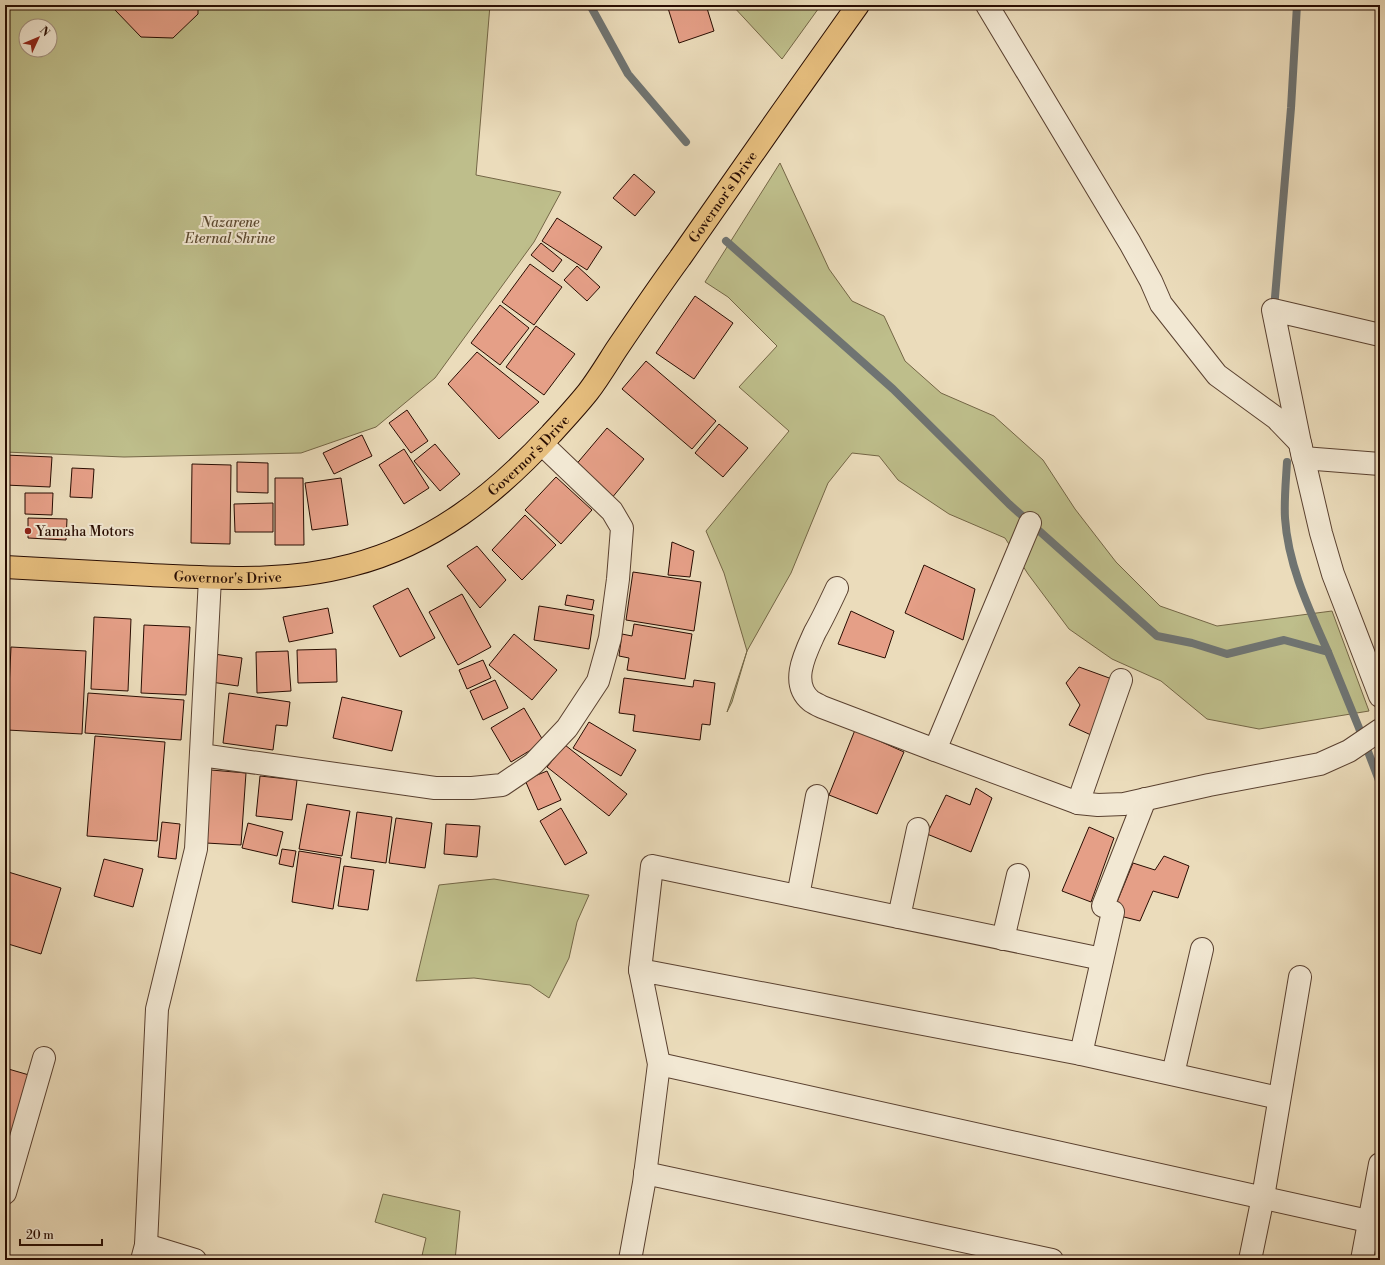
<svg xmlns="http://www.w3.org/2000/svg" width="1385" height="1265" font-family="'Libre Bodoni',serif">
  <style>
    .green { fill: #bebe8b; stroke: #746646; fill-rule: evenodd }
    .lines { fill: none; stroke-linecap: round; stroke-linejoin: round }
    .stream { stroke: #6f7472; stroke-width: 8 }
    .building { fill: #e59f87; stroke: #290d02 }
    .minor-casing { stroke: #5a4130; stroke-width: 24 }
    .tertiary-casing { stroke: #5a4130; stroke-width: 24 }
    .primary-casing { stroke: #290d02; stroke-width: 24 }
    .minor { stroke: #f2e8d3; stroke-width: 22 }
    .tertiary { stroke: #f2e8d3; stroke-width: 22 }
    .primary { stroke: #e6be7e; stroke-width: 22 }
    .poi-dot { fill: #8f2418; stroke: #f2e8d3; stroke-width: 1.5 }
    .labels { text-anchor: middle; stroke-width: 4; stroke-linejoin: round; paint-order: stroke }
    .street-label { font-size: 14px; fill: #290d02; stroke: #f2e8d3 }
    .park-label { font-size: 14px; font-style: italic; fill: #5d4b32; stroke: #f2e8d3 }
    .poi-label { font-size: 14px; fill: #290d02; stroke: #f2e8d3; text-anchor: start }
  </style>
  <rect width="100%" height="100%" fill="#ebdcbb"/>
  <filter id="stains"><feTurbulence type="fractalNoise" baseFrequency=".005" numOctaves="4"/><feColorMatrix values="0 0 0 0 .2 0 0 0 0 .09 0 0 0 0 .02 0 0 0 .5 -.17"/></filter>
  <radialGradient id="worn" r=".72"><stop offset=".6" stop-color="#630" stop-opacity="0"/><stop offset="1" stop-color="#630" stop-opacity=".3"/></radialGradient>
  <g class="green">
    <path d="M 5,5 L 490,5 L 476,175 L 561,192 L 534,242 L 435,378 L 376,427 L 301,453 L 124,457 L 5,452 ZM 26,26 L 50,26 L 50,50 L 26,50 Z"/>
    <polygon points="732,5 821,5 782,59"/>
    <polygon points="780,163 829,269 852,301 884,316 905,361 941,393 994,416 1043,460 1075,509 1116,562 1160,606 1217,626 1332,611 1369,711 1259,729 1207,719 1161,681 1112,659 1069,629 1028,574 1005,538 949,514 898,480 879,456 852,453 828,483 791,573 747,651 732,702 727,712 747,651 724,573 706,531 789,431 739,387 777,346 728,297 705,282"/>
    <polygon points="494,879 589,895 577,922 569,958 549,998 530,985 474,978 416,981 439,885"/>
    <polygon points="383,1194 460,1211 455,1260 421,1260 426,1238 375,1222"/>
  </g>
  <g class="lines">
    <g class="stream">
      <polyline points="590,5 628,74 686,142"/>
      <polyline points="726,241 893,389 1009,504 1157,636 1192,643 1227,654 1284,640 1328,652 1359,728 1380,783"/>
      <polyline points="1274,309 1291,108 1297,5"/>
      <path d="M 1287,462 C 1286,480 1284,499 1285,518 C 1288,565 1309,609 1328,652"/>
    </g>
  </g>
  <g class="building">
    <polygon points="115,5 198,5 198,14 173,38 141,37 115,10"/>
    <polygon points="667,5 706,5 714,31 679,43"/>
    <polygon points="634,174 655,192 635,216 613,198"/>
    <polygon points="557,218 602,247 587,270 542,241"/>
    <polygon points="541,243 562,260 553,272 531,255"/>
    <polygon points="530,264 562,287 534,325 502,302"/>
    <polygon points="577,266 600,287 587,301 564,280"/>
    <polygon points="695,296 733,323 694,379 656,353"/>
    <polygon points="500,305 529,328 500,365 471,343"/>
    <polygon points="536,326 575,354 544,395 506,367"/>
    <polygon points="477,352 539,402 499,439 448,384"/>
    <polygon points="646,361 716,421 692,449 622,389"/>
    <polygon points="407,410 428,441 411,453 389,423"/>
    <polygon points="719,424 748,448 723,477 695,453"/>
    <polygon points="607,428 644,459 611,499 574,467"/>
    <polygon points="362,435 372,456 334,474 323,453"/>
    <polygon points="435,444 460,474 440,491 414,461"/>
    <polygon points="404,449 429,488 404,504 379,465"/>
    <polygon points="5,455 52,457 50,487 5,485"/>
    <polygon points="237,462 268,463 268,493 237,492"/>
    <polygon points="192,464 231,465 230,544 191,543"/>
    <polygon points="72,468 94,469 92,498 70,497"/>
    <polygon points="556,477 592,510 561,544 525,510"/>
    <polygon points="275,478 303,478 304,545 275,545"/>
    <polygon points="341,478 348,525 312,530 305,483"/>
    <polygon points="5,487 8,487 7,505 5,505"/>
    <polygon points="25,493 53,493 52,515 25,514"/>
    <polygon points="273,503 273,532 235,532 234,504"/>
    <polygon points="525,515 556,545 522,580 492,550"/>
    <polygon points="28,518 67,519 66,540 28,538"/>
    <polygon points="672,542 694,551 690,577 668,575"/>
    <polygon points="477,546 506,580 480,608 447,566"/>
    <polygon points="924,565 975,589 963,640 905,613"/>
    <polygon points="633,572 701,582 694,631 626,620"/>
    <polygon points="408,588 435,638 400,657 373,606"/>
    <polygon points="462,594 491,647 458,665 429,612"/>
    <polygon points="567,595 594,600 592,610 565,605"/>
    <polygon points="539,606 594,615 589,649 534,640"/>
    <polygon points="328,608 333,633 289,642 283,617"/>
    <polygon points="851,611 894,631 885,658 838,644"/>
    <polygon points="94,617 131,619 128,691 91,689"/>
    <polygon points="634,624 692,634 685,679 627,670 629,658 619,656 622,634 632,636"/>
    <polygon points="144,625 190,627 186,695 141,693"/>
    <polygon points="514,634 557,670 532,700 489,665"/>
    <polygon points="11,647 86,651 82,734 7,730"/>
    <polygon points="336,649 337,682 298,683 297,650"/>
    <polygon points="288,651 291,691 257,693 256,652"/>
    <polygon points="214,654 242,658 238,686 211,682"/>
    <polygon points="483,660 491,678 467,689 459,670"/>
    <polygon points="1079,667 1112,679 1091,735 1069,725 1080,705 1066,683"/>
    <polygon points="624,678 693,687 694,680 715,683 710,725 702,724 700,740 633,731 635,715 619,713"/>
    <polygon points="495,680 508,708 483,720 470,691"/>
    <polygon points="88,693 184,700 181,740 85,733"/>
    <polygon points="229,693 290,702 287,726 276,725 273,750 223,743"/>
    <polygon points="342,697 402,711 392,751 333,738"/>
    <polygon points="524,708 544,742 511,762 491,728"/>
    <polygon points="589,722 636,750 621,776 573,748"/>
    <polygon points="855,730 904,752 877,814 829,795"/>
    <polygon points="95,736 165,742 157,841 87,836"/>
    <polygon points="565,745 627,794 609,816 547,767"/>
    <polygon points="211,770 246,773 241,845 206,843"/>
    <polygon points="547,771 561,800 538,810 525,780"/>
    <polygon points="260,776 297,780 292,820 256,816"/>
    <polygon points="976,788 992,798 971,852 927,834 946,795 970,805"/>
    <polygon points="307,804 350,811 342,856 299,849"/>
    <polygon points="561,808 587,853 565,865 540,821"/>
    <polygon points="357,812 392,817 386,863 351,858"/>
    <polygon points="396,818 432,823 425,868 389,863"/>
    <polygon points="162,822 180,824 176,859 158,857"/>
    <polygon points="248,823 283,832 277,856 242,848"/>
    <polygon points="446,824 480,826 477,857 444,854"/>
    <polygon points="1089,827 1114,838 1091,902 1062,891"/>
    <polygon points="282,849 296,851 293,867 279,864"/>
    <polygon points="299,851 341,858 333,909 292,902"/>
    <polygon points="1164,856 1189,866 1178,898 1153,891 1140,921 1120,916 1115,907 1133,863 1155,870"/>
    <polygon points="104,859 143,869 133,907 94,896"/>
    <polygon points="344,866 374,870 368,910 338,906"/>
    <polygon points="5,871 61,888 41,954 5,943"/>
    <polygon points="5,1068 29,1075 5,1166"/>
  </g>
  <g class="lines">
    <g class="minor-casing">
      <g id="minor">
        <polyline points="1380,335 1273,310 1303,458 1380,464"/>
        <polyline points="1030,523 935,750 1078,803 1098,805 1124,804 1209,785 1320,764 1349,751 1380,730"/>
        <path d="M 837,588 C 830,603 823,618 815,632 C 806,652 789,683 811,701 C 814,703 818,705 822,707 L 935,750"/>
        <polyline points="201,755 435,788 472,788 502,785 533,764 567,728 598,681 610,638 618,579 622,528 612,511 542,444"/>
        <polyline points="1078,803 1121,680"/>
        <polyline points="798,896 817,796"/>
        <polyline points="1103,906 1145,799"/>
        <polyline points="899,917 918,829"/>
        <polyline points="1003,939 1018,875"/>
        <polyline points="640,970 652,866 1102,959"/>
        <polyline points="1081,1054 1113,912"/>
        <polyline points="659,1064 1368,1221"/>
        <polyline points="1173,1074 1202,949"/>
        <polyline points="645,1173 1052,1260"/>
        <polyline points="5,1193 44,1058"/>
        <polyline points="146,1245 195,1260"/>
        <polyline points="142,1260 146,1245 157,1009 196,849 210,578"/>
        <polyline points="630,1260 644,1183 659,1064 640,970 1081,1054 1279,1098"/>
        <polyline points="1250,1260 1263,1197 1300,977"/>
        <polyline points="1362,1260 1380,1164"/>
      </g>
    </g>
    <g class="tertiary-casing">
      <polyline id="tertiary" points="987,5 1130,243 1151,281 1161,304 1217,375 1276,418 1300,443 1321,533 1333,574 1380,696"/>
    </g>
    <g class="primary-casing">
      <g id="primary">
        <path id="s1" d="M 5,567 C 54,570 102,572 151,575 C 218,578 286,583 352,565 C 433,544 495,495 551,434 C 563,421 576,407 588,392 C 598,379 607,364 616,350 C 637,319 658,288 680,258 C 739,173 798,89 858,5"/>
      </g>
    </g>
    <use href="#minor" class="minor"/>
    <use href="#tertiary" class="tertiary"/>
    <use href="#primary" class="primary"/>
  </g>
  <circle class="poi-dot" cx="28" cy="531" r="4"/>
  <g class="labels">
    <g class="street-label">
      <text dy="5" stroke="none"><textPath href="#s1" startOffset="883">Governor's Drive</textPath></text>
      <text dy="5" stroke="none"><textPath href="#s1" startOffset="559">Governor's Drive</textPath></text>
      <text dy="5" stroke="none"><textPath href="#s1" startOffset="223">Governor's Drive</textPath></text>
    </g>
    <g class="park-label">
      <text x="230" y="227">Nazarene<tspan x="230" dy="16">Eternal Shrine</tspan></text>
    </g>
    <g class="poi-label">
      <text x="36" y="536">Yamaha Motors</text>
    </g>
  </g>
  <rect width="1385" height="1265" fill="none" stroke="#ebdcbb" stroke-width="20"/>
  <rect x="6" y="6" width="1373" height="1253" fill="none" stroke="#290d02" stroke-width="2"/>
  <rect x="10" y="10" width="1365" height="1245" fill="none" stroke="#290d02"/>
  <g transform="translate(38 38) rotate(46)"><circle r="19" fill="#f2e8d3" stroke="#a2907f"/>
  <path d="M0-3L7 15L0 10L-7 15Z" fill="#8f2418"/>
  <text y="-6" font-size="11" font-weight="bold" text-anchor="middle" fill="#290d02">N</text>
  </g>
  <path d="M20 1239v6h82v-6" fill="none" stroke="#290d02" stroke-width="2"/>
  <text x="26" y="1239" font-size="12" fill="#290d02" stroke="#f2e8d3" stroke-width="3" paint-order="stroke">20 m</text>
  <rect width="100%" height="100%" filter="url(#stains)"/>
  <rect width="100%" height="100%" fill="url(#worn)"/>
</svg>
